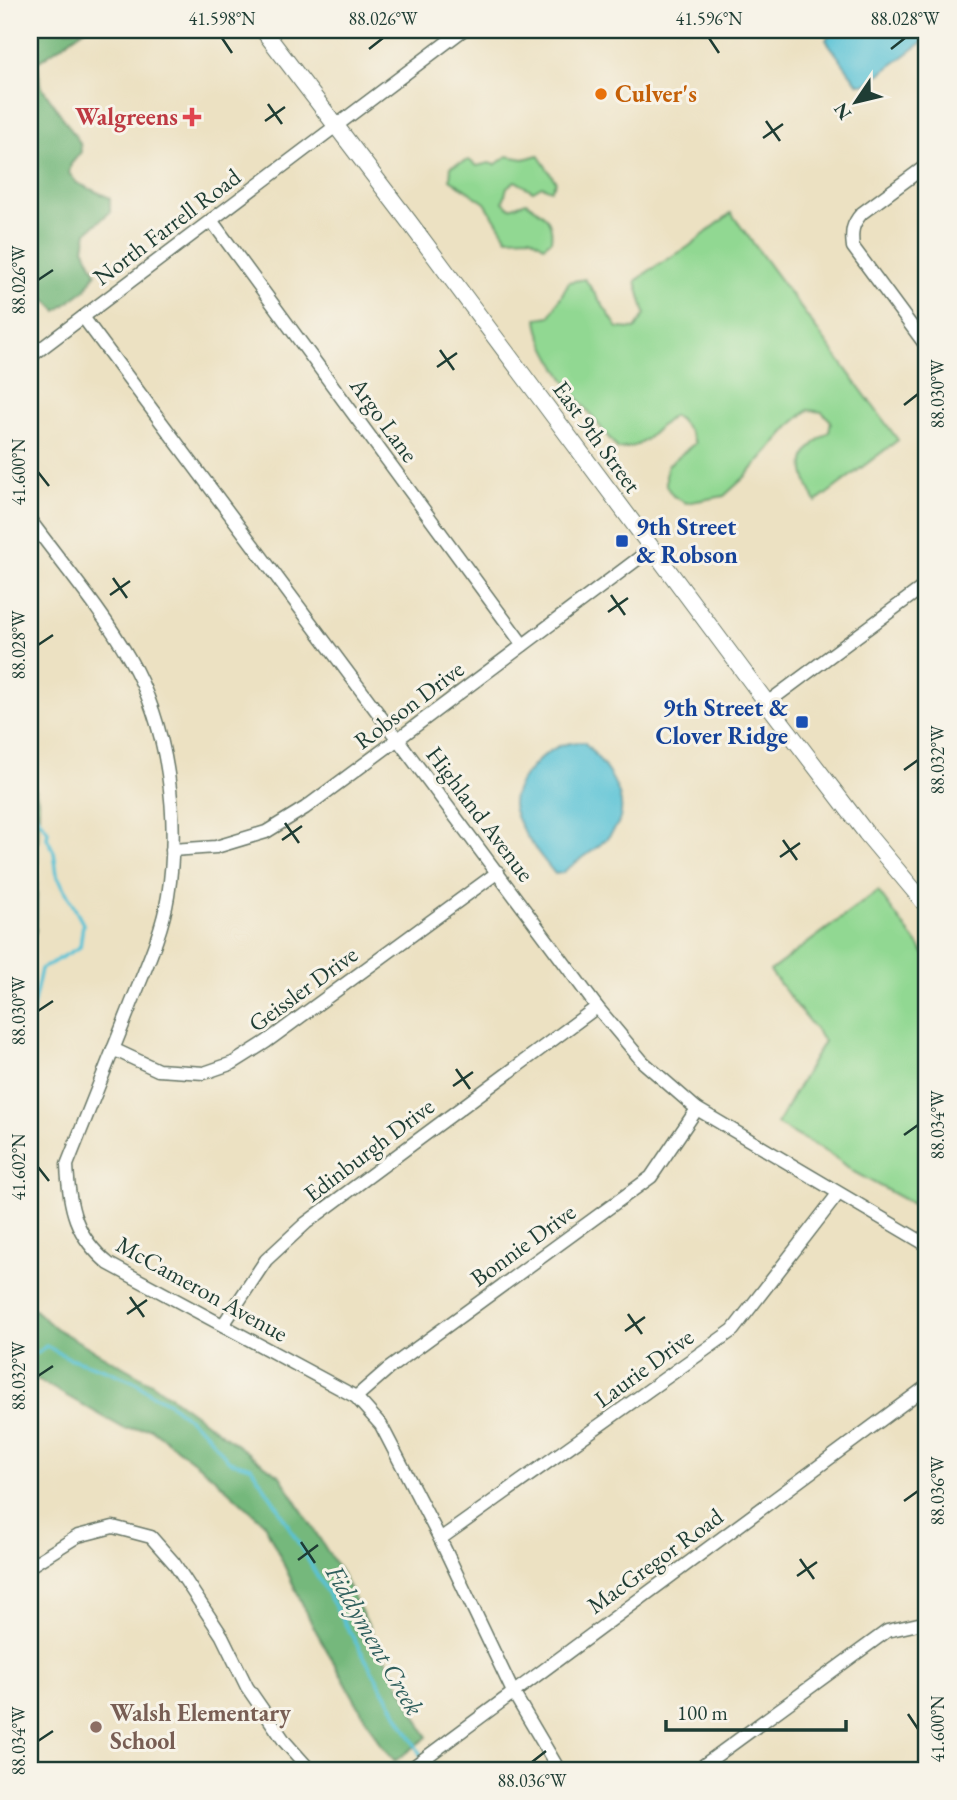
<svg xmlns="http://www.w3.org/2000/svg" width="957" height="1800" font-family="'EB Garamond',serif">
  <style>
    .green { fill: #91d892; stroke: #588a63; stroke-width: 2 }
    .forest { fill: #74b87c; stroke: #4a7a58; stroke-width: 2 }
    .water { fill: #59c2d6; stroke: #3c8085; stroke-width: 2 }
    .lines { fill: none; stroke-linecap: round; stroke-linejoin: round }
    .stream { stroke: #59c2d6; stroke-width: 3.5 }
    .minor-casing { stroke: #677666; stroke-width: 15 }
    .major-casing { stroke: #677666; stroke-width: 18 }
    .minor { stroke: #fff; stroke-width: 12 }
    .major { stroke: #fff; stroke-width: 16 }
    .ticks { fill: none; stroke: #1f3d34; stroke-width: 2.5 }
    .food-dot { fill: #e8710a; stroke: #f7f3e8; stroke-width: 2.5 }
    .health-dot { fill: #e0444e; stroke: #f7f3e8; stroke-width: 2.5 }
    .transit-dot { fill: #1a4fb4; stroke: #f7f3e8; stroke-width: 2.5 }
    .education-dot { fill: #8d6e63; stroke: #f7f3e8; stroke-width: 2.5 }
    .labels { text-anchor: middle; stroke-width: 6; stroke-linejoin: round; paint-order: stroke }
    .food-label { font-size: 24px; font-weight: bold; fill: #c56008; stroke: #f7f3e8; text-anchor: start }
    .health-label { font-size: 24px; font-weight: bold; fill: #be3a42; stroke: #f7f3e8; text-anchor: end }
    .street-label { font-size: 24px; fill: #1f3d34; stroke: #f7f3e8 }
    .transit-label { font-size: 24px; font-weight: bold; fill: #164399; stroke: #f7f3e8; text-anchor: start }
    .education-label { font-size: 24px; font-weight: bold; fill: #785e54; stroke: #f7f3e8; text-anchor: start }
    .water-label { font-size: 26px; font-style: italic; fill: #2e5e5c; stroke: #f7f3e8 }
    .neatline { fill: none; stroke: #1f3d34; stroke-width: 2.5 }
    .ticks-label { font-size: 18px; text-anchor: middle; fill: #1f3d34 }
  </style>
  <rect width="100%" height="100%" fill="#f7f3e8"/>
  <filter id="ink" filterUnits="userSpaceOnUse"><feTurbulence type="fractalNoise" baseFrequency=".0143" numOctaves="2"/><feDisplacementMap in="SourceGraphic" scale="14" xChannelSelector="R" yChannelSelector="G"/><feConvolveMatrix kernelMatrix="1 2 1 2 8 2 1 2 1" color-interpolation-filters="sRGB"/></filter>
  <filter id="wash" filterUnits="userSpaceOnUse"><feTurbulence type="fractalNoise" baseFrequency=".00686" numOctaves="4" result="noise"/><feDisplacementMap in="SourceGraphic" scale="28" xChannelSelector="R" yChannelSelector="G"/><feGaussianBlur stdDeviation="1.57" result="paint"/><feColorMatrix in="noise" values="0 0 0 0 0 0 0 0 0 0 0 0 0 0 0 0 0 1.4 0 .05"/><feComposite in="paint" operator="in"/></filter>
  <g filter="url(#wash)">
    <rect width="100%" height="100%" fill="#ece1c2"/>
    <g class="green">
      <path d="M 538,155 L 556,182 L 551,190 L 542,186 L 533,191 L 515,181 L 507,187 L 503,202 L 510,208 L 526,202 C 542,213 554,218 551,240 L 544,246 L 530,237 L 507,238 L 485,203 L 450,179 L 451,166 L 469,160 L 477,166 L 489,163 L 495,165 L 507,156 L 524,159 Z"/>
      <path d="M 731,213 L 898,440 L 816,502 C 799,470 796,453 829,432 L 831,421 L 822,412 L 808,410 L 793,423 L 746,476 L 724,496 L 686,503 L 673,496 L 666,486 L 666,471 L 668,465 L 695,443 L 689,431 L 679,419 L 673,416 C 651,431 647,448 618,449 C 595,420 538,354 537,318 L 550,316 L 569,282 L 585,279 L 618,328 L 635,329 L 645,314 L 636,281 L 650,270 L 688,247 Z"/>
      <path d="M 878,891 L 927,957 L 927,1212 L 852,1171 C 838,1156 797,1136 777,1124 L 824,1041 L 770,971 Z"/>
    </g>
    <g class="forest">
      <polygon points="30,30 84,30 38,62 40,84 80,143 81,152 71,164 69,173 77,183 110,198 110,212 87,232 84,248 96,273 85,290 57,311 30,284"/>
      <polygon points="30,769 39,804 36,930 30,946"/>
      <polygon points="30,1306 55,1328 153,1384 280,1476 340,1571 427,1737 395,1761 380,1744 312,1624 264,1523 210,1474 150,1428 125,1429 30,1375"/>
    </g>
    <g class="water">
      <polygon points="837,30 927,30 927,39 866,84 858,84 826,40 830,33"/>
      <path d="M 584,742 C 602,762 634,798 616,827 C 604,846 579,859 562,873 L 555,874 C 542,858 519,830 514,810 C 507,789 539,756 557,747 C 566,743 574,742 584,742 Z"/>
    </g>
    <g class="lines">
      <g class="stream">
        <polyline points="30,807 48,831 47,838 54,852 57,875 83,924 80,947 41,969 30,1021"/>
        <polyline points="30,1351 38,1353 46,1346 69,1358 106,1370 135,1382 151,1394 169,1403 206,1433 229,1461 251,1467 277,1506 422,1757"/>
      </g>
    </g>
  </g>
  <g filter="url(#ink)">
    <g class="lines">
      <g class="minor-casing">
        <g id="minor">
          <path d="M 927,165 L 862,213 C 852,224 851,232 853,247 L 927,347"/>
          <polyline points="211,220 523,645"/>
          <polyline points="83,317 597,1007 643,1062 697,1109 927,1245"/>
          <polyline points="30,357 463,30"/>
          <path d="M 30,520 C 63,565 101,609 129,658 C 169,727 180,819 168,896 C 162,934 144,971 130,1007 C 109,1059 88,1112 67,1165 C 69,1207 75,1236 109,1264 L 356,1397 L 381,1425 L 440,1539 L 513,1692 L 559,1770"/>
          <polyline points="767,703 927,584"/>
          <polyline points="172,850 216,847 266,832 305,808 398,739 651,549"/>
          <polyline points="113,1049 158,1070 204,1073 233,1063 266,1042 498,872"/>
          <polyline points="223,1325 266,1260 306,1223 597,1007"/>
          <polyline points="356,1397 388,1369 651,1177 697,1109"/>
          <polyline points="440,1539 733,1330 838,1194"/>
          <polyline points="30,1566 78,1536 113,1527 151,1537 174,1563 222,1636 247,1687 285,1742 310,1770"/>
          <polyline points="409,1770 927,1386"/>
          <polyline points="697,1770 887,1631 927,1622"/>
        </g>
      </g>
      <g class="major-casing">
        <polyline id="major" points="263,30 410,223 767,703 866,833 927,906"/>
      </g>
      <use href="#minor" class="minor"/>
      <use href="#major" class="major"/>
    </g>
  </g>
  <path class="ticks" d="M 222,38 L 232,53M 709,38 L 719,53M 369,49 L 383,38M 891,49 L 905,38M 268,104 L 282,124M 265,121 L 285,107M 766,121 L 780,141M 763,138 L 783,124M 38,280 L 53,270M 440,350 L 454,370M 437,367 L 457,353M 904,405 L 918,394M 38,472 L 49,486M 113,578 L 127,598M 110,595 L 130,581M 611,595 L 625,615M 608,612 L 628,598M 38,645 L 53,635M 904,770 L 918,760M 285,823 L 299,843M 282,840 L 302,826M 783,840 L 797,860M 780,857 L 800,843M 38,1011 L 53,1001M 456,1069 L 470,1089M 453,1086 L 473,1072M 904,1135 L 918,1125M 38,1167 L 49,1181M 130,1297 L 144,1317M 127,1314 L 147,1300M 628,1314 L 642,1334M 625,1331 L 645,1317M 38,1376 L 53,1366M 904,1501 L 918,1491M 301,1542 L 315,1563M 800,1559 L 814,1579M 298,1560 L 318,1545M 797,1576 L 817,1562M 908,1714 L 918,1729M 38,1741 L 53,1731M 532,1762 L 546,1751"/>
  <circle class="food-dot" cx="601" cy="94" r="7"/>
  <path class="health-dot" d="M188.5 106.5h7v7h7v7h-7v7h-7v-7h-7v-7h7z"/>
  <g class="transit-dot">
    <rect x="615" y="534" width="14" height="14" rx="3.5"/>
    <rect x="795" y="715" width="14" height="14" rx="3.5"/>
  </g>
  <circle class="education-dot" cx="96" cy="1727" r="7"/>
  <g class="labels">
    <g class="food-label">
      <text x="615" y="102">Culver's</text>
    </g>
    <g class="health-label">
      <text x="178" y="125">Walgreens</text>
    </g>
    <g class="street-label">
      <text transform="translate(167 227) rotate(-37)" y="8">North Farrell Road</text>
      <text transform="translate(384 420) rotate(54)" y="8">Argo Lane</text>
      <text transform="translate(597 437) rotate(54)" y="8">East 9th Street</text>
      <text transform="translate(409 705) rotate(-37)" y="8">Robson Drive</text>
      <text transform="translate(480 814) rotate(53)" y="8">Highland Avenue</text>
      <text transform="translate(303 989) rotate(-36)" y="8">Geissler Drive</text>
      <text transform="translate(369 1150) rotate(-37)" y="8">Edinburgh Drive</text>
      <text transform="translate(523 1245) rotate(-36)" y="8">Bonnie Drive</text>
      <text transform="translate(202 1289) rotate(29)" y="8">McCameron Avenue</text>
      <text transform="translate(644 1368) rotate(-36)" y="8">Laurie Drive</text>
      <text transform="translate(655 1561) rotate(-36)" y="8">MacGregor Road</text>
    </g>
    <g class="transit-label">
      <text x="636" y="535">9th Street<tspan x="636" dy="28">&amp; Robson</tspan></text>
      <text x="788" y="716" text-anchor="end">9th Street &amp;<tspan x="788" dy="28">Clover Ridge</tspan></text>
    </g>
    <g class="education-label">
      <text x="110" y="1721">Walsh Elementary<tspan x="110" dy="28">School</tspan></text>
    </g>
    <g class="water-label">
      <text transform="translate(375 1640) rotate(60)" y="9">Fiddyment Creek</text>
    </g>
  </g>
  <rect width="957" height="1800" fill="none" stroke="#f7f3e8" stroke-width="77"/>
  <g transform="translate(856 102) rotate(235)" stroke="#f7f3e8" stroke-width="5" paint-order="stroke">
  <path d="M0-5L12 26L0 18L-12 26Z" fill="#1f3d34"/>
  <text y="-10" font-size="19" font-weight="bold" text-anchor="middle" fill="#1f3d34">N</text>
  </g>
  <path d="M666 1720v10h180v-10" fill="none" stroke="#1f3d34" stroke-width="3.5"/>
  <text x="677" y="1720" font-size="21" fill="#1f3d34" stroke="#f7f3e8" stroke-width="5" paint-order="stroke">100 m</text>
  <rect x="38" y="38" width="880" height="1724" class="neatline"/>
  <g class="ticks-label">
    <text x="222" y="25">41.598°N</text>
    <text x="383" y="25">88.026°W</text>
    <text x="709" y="25">41.596°N</text>
    <text x="905" y="25">88.028°W</text>
    <text transform="translate(19 280) rotate(-90)" y="6">88.026°W</text>
    <text transform="translate(938 394) rotate(-90)" y="6">88.030°W</text>
    <text transform="translate(19 472) rotate(-90)" y="6">41.600°N</text>
    <text transform="translate(19 645) rotate(-90)" y="6">88.028°W</text>
    <text transform="translate(938 760) rotate(-90)" y="6">88.032°W</text>
    <text transform="translate(19 1011) rotate(-90)" y="6">88.030°W</text>
    <text transform="translate(938 1125) rotate(-90)" y="6">88.034°W</text>
    <text transform="translate(19 1167) rotate(-90)" y="6">41.602°N</text>
    <text transform="translate(19 1376) rotate(-90)" y="6">88.032°W</text>
    <text transform="translate(938 1491) rotate(-90)" y="6">88.036°W</text>
    <text transform="translate(938 1729) rotate(-90)" y="6">41.600°N</text>
    <text transform="translate(19 1741) rotate(-90)" y="6">88.034°W</text>
    <text x="532" y="1787">88.036°W</text>
  </g>
</svg>
